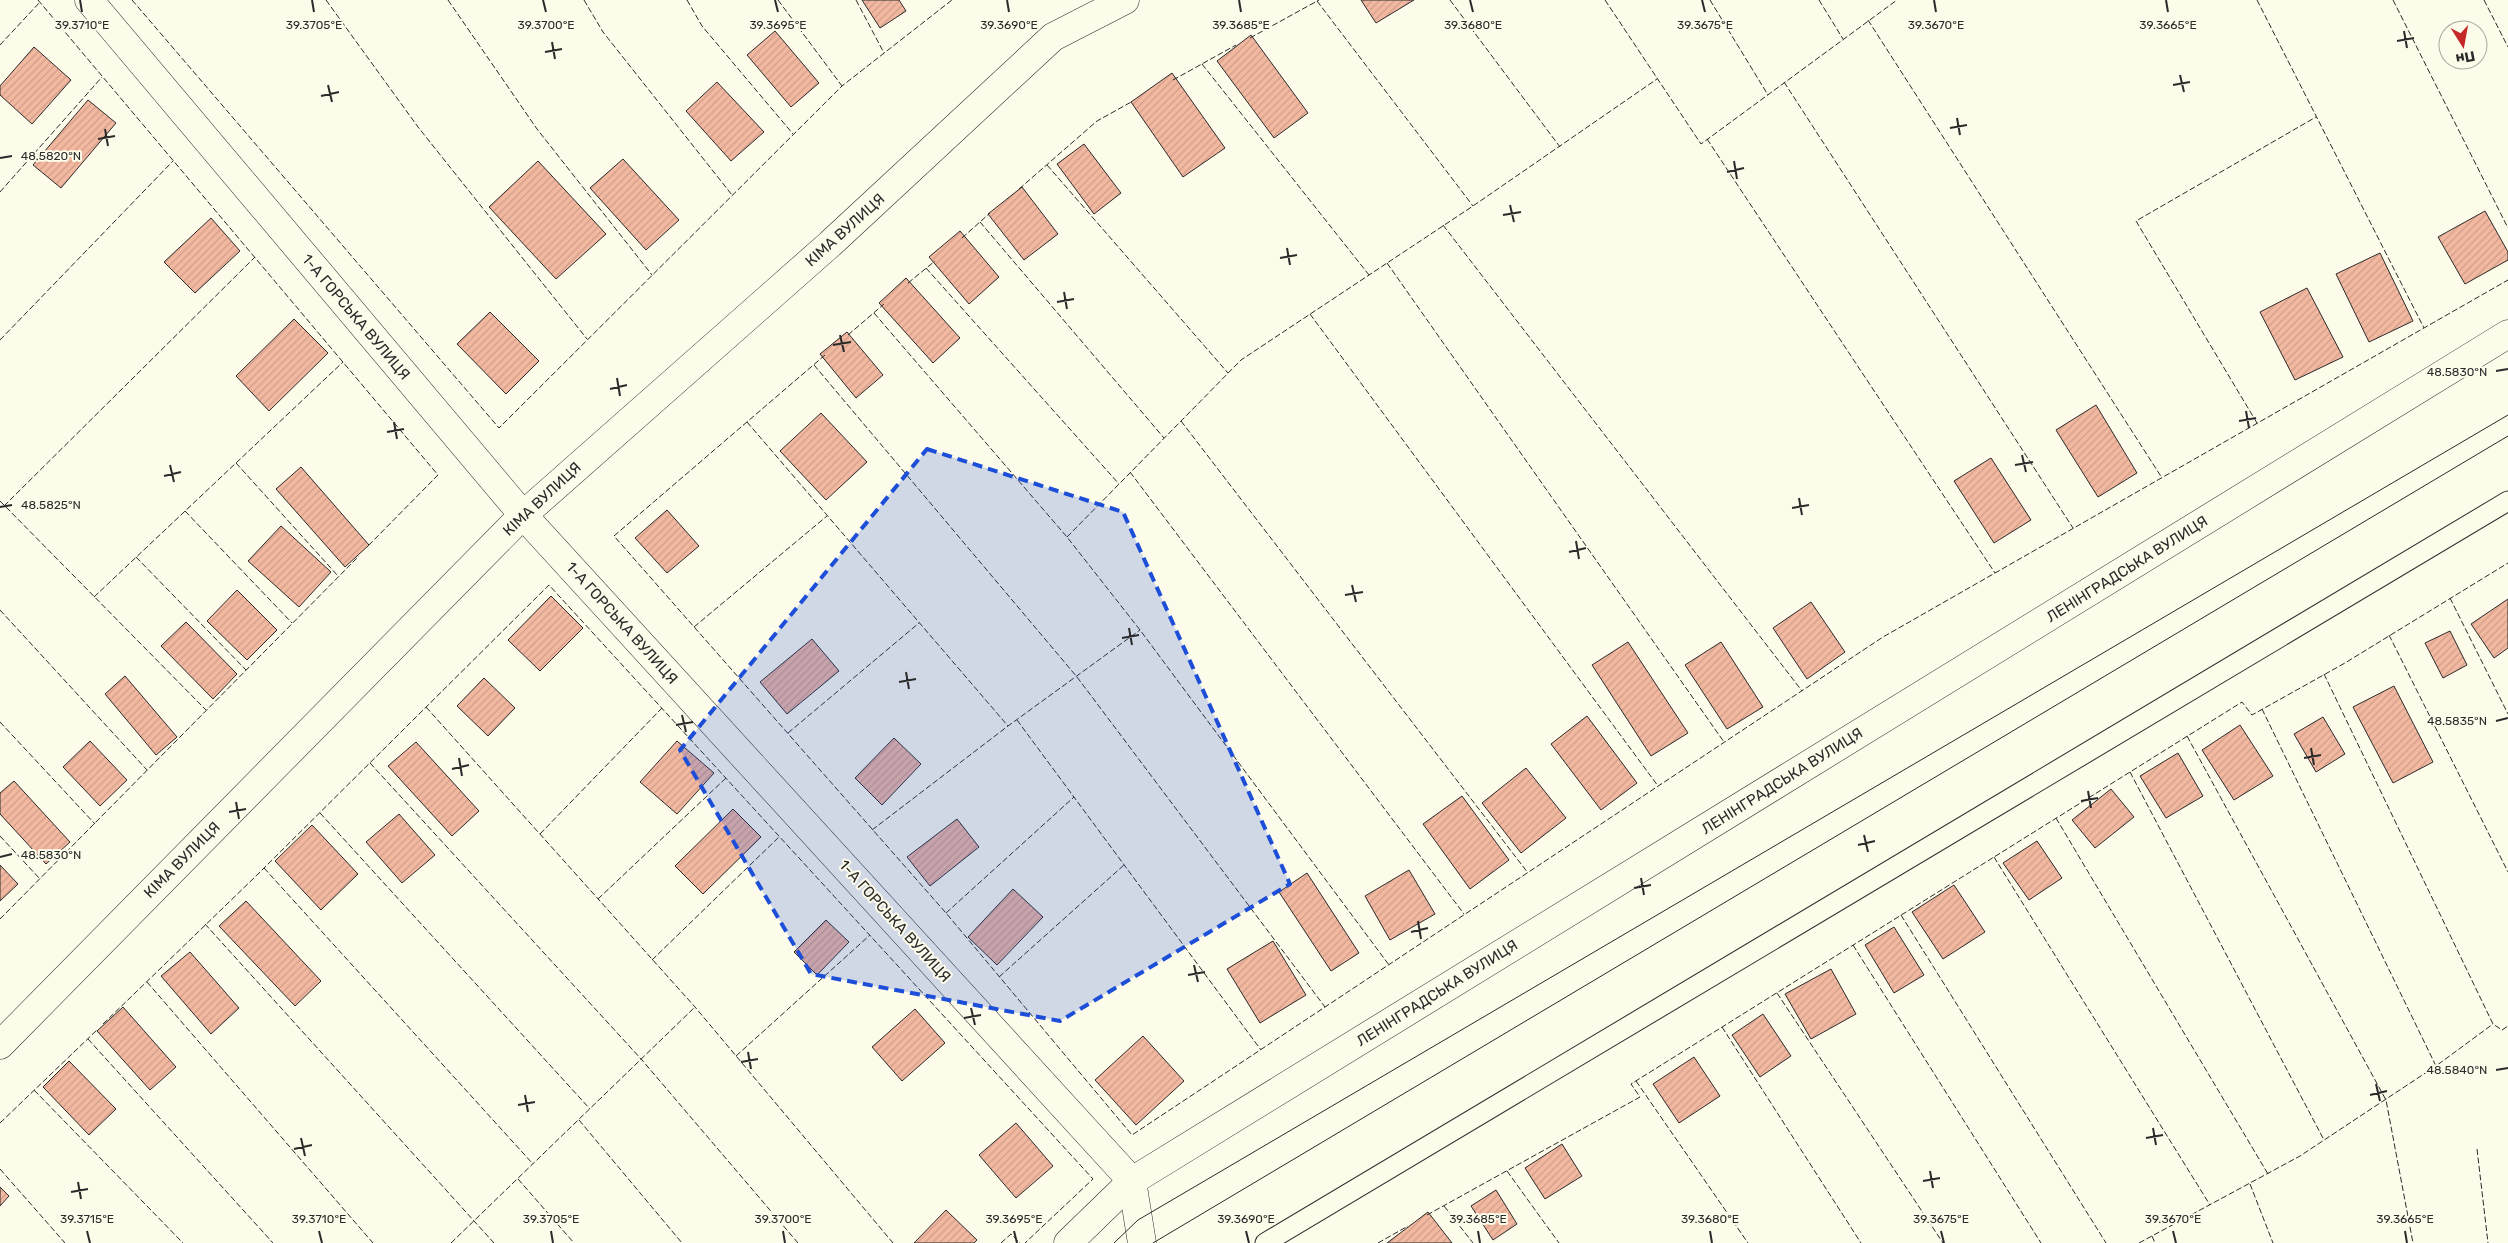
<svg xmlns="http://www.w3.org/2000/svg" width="2508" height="1243" font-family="Rubik,sans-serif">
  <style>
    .building { fill: url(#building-hatch); stroke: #2b2b2b }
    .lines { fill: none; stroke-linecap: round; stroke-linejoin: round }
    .lane-casing { stroke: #2b2b2b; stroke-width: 21 }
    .street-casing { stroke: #2b2b2b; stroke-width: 29 }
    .secondary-casing { stroke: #2b2b2b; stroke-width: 29 }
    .lane { stroke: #fdfbea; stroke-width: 19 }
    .street { stroke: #fdfbea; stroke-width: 28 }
    .secondary { stroke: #fdfbea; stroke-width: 28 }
    .tram { stroke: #2b2b2b; stroke-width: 1 }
    .fence { stroke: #2b2b2b; stroke-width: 1; stroke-dasharray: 6 2.5; stroke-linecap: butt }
    .marked { fill: #1d4ed8; fill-opacity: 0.2; stroke: #1d4ed8; stroke-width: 4; stroke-dasharray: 10 6; stroke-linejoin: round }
    .ticks { fill: none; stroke: #2b2b2b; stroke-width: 2 }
    .labels { text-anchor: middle; stroke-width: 4; stroke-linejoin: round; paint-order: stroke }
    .street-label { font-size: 15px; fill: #2b2b2b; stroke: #fdfbea }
    .ticks-label { font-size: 12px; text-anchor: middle; fill: #2b2b2b; stroke: #fdfbea; stroke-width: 4; stroke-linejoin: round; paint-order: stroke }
  </style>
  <defs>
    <pattern id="building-hatch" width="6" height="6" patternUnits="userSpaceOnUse" patternTransform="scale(1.25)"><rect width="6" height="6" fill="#f2b8a0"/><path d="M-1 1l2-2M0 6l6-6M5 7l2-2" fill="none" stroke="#d09e8a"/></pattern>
  </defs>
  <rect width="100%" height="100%" fill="#fdfbea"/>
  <g class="building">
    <polygon points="862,0 899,0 906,11 880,28"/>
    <polygon points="1361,0 1414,0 1376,23"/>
    <polygon points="775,31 819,83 791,107 747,55"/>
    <polygon points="1251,35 1308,113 1274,138 1217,61"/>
    <polygon points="34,47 71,80 32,124 0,95 0,86"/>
    <polygon points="1172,73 1225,148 1183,177 1131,102"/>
    <polygon points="717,82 764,132 731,161 686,111"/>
    <polygon points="88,100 116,123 61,188 33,165"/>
    <polygon points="1084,144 1121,193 1094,214 1057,164"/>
    <polygon points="623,159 679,220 646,250 590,188"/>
    <polygon points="538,161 606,234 556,279 489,207"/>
    <polygon points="1022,187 1058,234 1024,260 988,214"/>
    <polygon points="2485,211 2508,252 2508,260 2465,284 2438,237"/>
    <polygon points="211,218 240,251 195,293 164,262"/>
    <polygon points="960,231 999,277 969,304 929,257"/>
    <polygon points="2380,253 2413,321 2369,342 2336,274"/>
    <polygon points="906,278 960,338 933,363 879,303"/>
    <polygon points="2307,288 2343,357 2295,380 2260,312"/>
    <polygon points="490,312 539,361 506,394 457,344"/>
    <polygon points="294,319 328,353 269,411 236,376"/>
    <polygon points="847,332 883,375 856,398 820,354"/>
    <polygon points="2096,405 2137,473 2098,497 2056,430"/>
    <polygon points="821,413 867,462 826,500 780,451"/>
    <polygon points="1991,458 2031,520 1994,543 1954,481"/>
    <polygon points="301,467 369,545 345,567 276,489"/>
    <polygon points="667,510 699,546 667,573 635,538"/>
    <polygon points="281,526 331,572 299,607 248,561"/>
    <polygon points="237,590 277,630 247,660 207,621"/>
    <polygon points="551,596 583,628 540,671 508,640"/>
    <polygon points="2508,599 2508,648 2494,658 2471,624"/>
    <polygon points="1811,602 1845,652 1807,679 1773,628"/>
    <polygon points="186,622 237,674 213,699 161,646"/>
    <polygon points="2450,631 2467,665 2443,678 2425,643"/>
    <polygon points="812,639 839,671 787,714 760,682"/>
    <polygon points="1628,642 1688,733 1651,756 1592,665"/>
    <polygon points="1721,642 1763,707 1727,729 1685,665"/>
    <polygon points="125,676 177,737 156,755 105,694"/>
    <polygon points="484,678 515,708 488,736 457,706"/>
    <polygon points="2394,686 2433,762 2393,783 2353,707"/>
    <polygon points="1587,716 1637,783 1601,810 1551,744"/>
    <polygon points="2323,717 2345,754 2316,772 2294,734"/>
    <polygon points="2240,725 2273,776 2234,800 2202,750"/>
    <polygon points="894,738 921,764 882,805 855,778"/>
    <polygon points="90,741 127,780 100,806 63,767"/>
    <polygon points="677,741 714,773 677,814 640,782"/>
    <polygon points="416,742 479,811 452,836 388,766"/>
    <polygon points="2178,753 2203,796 2166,818 2140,776"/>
    <polygon points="1526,768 1566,818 1521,853 1482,803"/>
    <polygon points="14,781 70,842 46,864 0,814 0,793"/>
    <polygon points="2111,789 2134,817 2095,848 2072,820"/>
    <polygon points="1462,796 1509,860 1470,889 1423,824"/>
    <polygon points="733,809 761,837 703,894 675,866"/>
    <polygon points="399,814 435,855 402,883 366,842"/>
    <polygon points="957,819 979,847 930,886 907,857"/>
    <polygon points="312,825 358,874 321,910 275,861"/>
    <polygon points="2037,841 2062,878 2029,900 2003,863"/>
    <polygon points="0,865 18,884 0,901"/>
    <polygon points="1409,870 1435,914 1390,940 1365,896"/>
    <polygon points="1307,873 1359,953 1331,971 1279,892"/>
    <polygon points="1954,885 1985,932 1943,959 1912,912"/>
    <polygon points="1013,889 1043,917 997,965 968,937"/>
    <polygon points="246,901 321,981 295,1006 219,926"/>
    <polygon points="826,920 849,942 817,975 794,952"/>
    <polygon points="1894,927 1924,975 1894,993 1865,945"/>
    <polygon points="1273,941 1306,995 1260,1023 1227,969"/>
    <polygon points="190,952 239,1008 211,1034 161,976"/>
    <polygon points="1831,969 1856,1014 1811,1039 1785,994"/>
    <polygon points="123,1007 176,1067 150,1090 97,1031"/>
    <polygon points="915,1009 945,1043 902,1081 872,1047"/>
    <polygon points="1763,1014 1791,1056 1760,1077 1732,1035"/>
    <polygon points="1143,1036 1184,1081 1136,1125 1095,1080"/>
    <polygon points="1694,1057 1720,1096 1679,1123 1653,1084"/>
    <polygon points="69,1061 116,1109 89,1135 43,1087"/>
    <polygon points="1016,1123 1053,1166 1016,1198 979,1155"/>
    <polygon points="1562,1144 1582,1176 1545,1199 1525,1168"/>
    <polygon points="0,1187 9,1196 0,1206"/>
    <polygon points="1496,1190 1517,1224 1493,1240 1471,1206"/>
    <polygon points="946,1210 977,1240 974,1243 914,1243"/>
    <polygon points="1428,1212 1452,1243 1387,1243"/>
  </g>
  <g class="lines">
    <g class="lane-casing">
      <polyline id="lane" points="1265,1243 2508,501"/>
    </g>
    <g class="street-casing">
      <g id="street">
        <polyline points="89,0 523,515 1132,1181 1142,1243"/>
        <polyline points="1068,1243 1132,1181 2508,334"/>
      </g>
    </g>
    <g class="secondary-casing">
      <polyline id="secondary" points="0,1045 523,515 830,244 1053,37 1125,0"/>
    </g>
    <use href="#lane" class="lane"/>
    <use href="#street" class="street"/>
    <use href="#secondary" class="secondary"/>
    <g class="tram">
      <polyline points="1114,1243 1138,1220 2508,415"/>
      <polyline points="1153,1243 2508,436"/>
    </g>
    <g class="fence">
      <polyline points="38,0 438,475 367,547"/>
      <polyline points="132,0 499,428 842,86 952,0"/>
      <polyline points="326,0 418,127 587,339"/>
      <polyline points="448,0 537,129 652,275"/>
      <polyline points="584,0 603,32 732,195"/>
      <polyline points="687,0 702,26 793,134"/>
      <polyline points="778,0 842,86"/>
      <polyline points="856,0 884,53"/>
      <polyline points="1450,0 1560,147"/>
      <polyline points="1605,0 1701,144 1897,0"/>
      <polyline points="1710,0 1768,95"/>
      <polyline points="1819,0 1843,39"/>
      <polyline points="2257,0 2424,328"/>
      <polyline points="2393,0 2508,228"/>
      <polyline points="2484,0 2508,47"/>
      <polyline points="1317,1 1473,206"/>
      <polyline points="1868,20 2162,478"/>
      <polyline points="1250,38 1319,0"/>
      <polyline points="0,45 40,2"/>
      <polyline points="1202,64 1369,275"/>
      <polyline points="1173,80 1236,45"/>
      <polyline points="1784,82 2073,528"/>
      <polyline points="1707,139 1995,573"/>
      <polyline points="1047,165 1228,373"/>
      <polyline points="1019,189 1097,121 1133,101"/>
      <polyline points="0,192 102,77"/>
      <polyline points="980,222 1164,438"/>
      <polyline points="1443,225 1802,691"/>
      <polyline points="962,238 990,213"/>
      <polyline points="1387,263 1724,742"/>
      <polyline points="926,268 1119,484"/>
      <polyline points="908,283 935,261"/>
      <polyline points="874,313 1067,537 1140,630 1389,965"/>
      <polyline points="1310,314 1658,786"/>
      <polyline points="848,335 884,304"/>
      <polyline points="0,340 173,161"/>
      <polyline points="825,355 614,536 946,913 1132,1135 1883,637 2508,280"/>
      <polyline points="814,365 1077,677 1325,1007"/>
      <polyline points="1181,421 1528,873"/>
      <polyline points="747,422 1008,726"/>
      <polyline points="2257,423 2136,221 2316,117"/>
      <polyline points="236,463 338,576"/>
      <polyline points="1130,472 1464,914"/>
      <polyline points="0,501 206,710"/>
      <polyline points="4,506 255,257"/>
      <polyline points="185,511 292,623"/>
      <polyline points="1067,537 1241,360 1473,206 1657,79"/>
      <polyline points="136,557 246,670"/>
      <polyline points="94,597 343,362"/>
      <polyline points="2450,598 2508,714"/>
      <polyline points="0,610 147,770"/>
      <polyline points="694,627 827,516"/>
      <polyline points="2389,635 2508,872"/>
      <polyline points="2324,674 2493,1024 2502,1030 2508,1026"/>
      <polyline points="426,707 695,1007 893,1243"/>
      <polyline points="2262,709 2436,1066"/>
      <polyline points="1017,720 1261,1050"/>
      <polyline points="0,722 95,824"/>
      <polyline points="788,733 919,623"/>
      <polyline points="2187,736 2386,1100 2413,1243"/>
      <polyline points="370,763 642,1060 798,1243"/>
      <polyline points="2130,772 2324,1140"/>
      <polyline points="320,813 590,1109"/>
      <polyline points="2056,818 2268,1174"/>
      <polyline points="872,830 1008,726 1140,630"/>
      <polyline points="540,834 662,708"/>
      <polyline points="0,836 40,879"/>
      <polyline points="1994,857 2210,1205"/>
      <polyline points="264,868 533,1164"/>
      <polyline points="598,899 726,778"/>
      <polyline points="946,913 1074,797"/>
      <polyline points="1901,915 2106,1243"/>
      <polyline points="0,919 359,556"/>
      <polyline points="205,924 494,1243"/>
      <polyline points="1853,945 2041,1243"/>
      <polyline points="652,960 780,836"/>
      <polyline points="999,977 1124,865"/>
      <polyline points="147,982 373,1243"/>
      <polyline points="1777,993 1943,1243"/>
      <polyline points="103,1024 256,876 549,585 1093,1179 1025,1243"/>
      <polyline points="1722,1027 1861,1243"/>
      <polyline points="88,1039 273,1243"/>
      <polyline points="736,1056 870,935"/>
      <polyline points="1636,1081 1748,1243"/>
      <polyline points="34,1090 183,1243"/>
      <polyline points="579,1120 682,1243"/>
      <polyline points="0,1123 98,1029"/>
      <polyline points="2477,1149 2488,1243"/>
      <polyline points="0,1169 65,1243"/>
      <polyline points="1507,1171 1559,1243"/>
      <polyline points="518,1179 574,1243"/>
      <polyline points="2250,1184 2273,1243"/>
      <polyline points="1444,1206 1473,1243"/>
      <polyline points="1427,1215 1640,1097 1631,1084 2242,702 2252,715 2345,663 2508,563"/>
      <polyline points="2152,1236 2155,1243"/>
      <polyline points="451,1243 695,1007"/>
      <polyline points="1001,1243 1011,1234 1020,1243"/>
      <polyline points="1378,1243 1408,1226"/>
      <polyline points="2139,1243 2300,1156 2436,1066 2493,1024"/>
    </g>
  </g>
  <path class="marked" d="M 927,449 L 1123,512 L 1290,884 L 1060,1021 L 811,974 L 680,750 Z"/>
  <path class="ticks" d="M 80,0 L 82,12M 312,0 L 314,12M 543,0 L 546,12M 775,0 L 778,12M 1007,0 L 1009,12M 1239,0 L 1241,12M 1470,0 L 1473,12M 1702,0 L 1705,12M 1934,0 L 1936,12M 2166,0 L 2168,12M 2404,31 L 2407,48M 2397,41 L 2414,38M 552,42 L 555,59M 545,52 L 562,49M 2180,75 L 2184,92M 328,85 L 332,102M 2173,85 L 2190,82M 321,96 L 339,92M 1957,118 L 1960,135M 1950,128 L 1967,125M 105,129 L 108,146M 98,139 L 115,136M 0,158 L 12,156M 1734,161 L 1737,179M 1727,172 L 1744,168M 1510,205 L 1514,222M 1503,215 L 1521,212M 1287,248 L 1290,265M 1280,258 L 1297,255M 1064,292 L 1067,309M 1057,302 L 1074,299M 840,335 L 844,352M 833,345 L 851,342M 2496,371 L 2508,369M 617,378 L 620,396M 610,389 L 627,385M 2246,411 L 2249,428M 2239,421 L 2256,418M 394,422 L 397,439M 387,432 L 404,429M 2022,455 L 2026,472M 170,465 L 174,482M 2015,465 L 2033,462M 164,476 L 181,472M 1799,498 L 1802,515M 0,507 L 12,505M 1792,508 L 1809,505M 1576,541 L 1579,559M 1569,552 L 1586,548M 1352,585 L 1356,602M 1345,595 L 1363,592M 1129,628 L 1132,645M 1122,638 L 1139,635M 906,672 L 909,689M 899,682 L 916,679M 682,715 L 686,732M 2496,721 L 2508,718M 676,725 L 693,722M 2311,748 L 2314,765M 459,758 L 462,776M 2304,758 L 2321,755M 452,769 L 469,765M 2088,791 L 2091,808M 2081,801 L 2098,798M 236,802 L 239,819M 229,812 L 246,809M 1864,835 L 1868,852M 1858,845 L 1875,841M 0,857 L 12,854M 1641,878 L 1644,895M 1634,888 L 1651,885M 1418,921 L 1421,939M 1411,932 L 1428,928M 1194,965 L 1198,982M 1188,975 L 1205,972M 971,1008 L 975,1025M 964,1018 L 981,1015M 748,1052 L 751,1069M 741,1062 L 758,1059M 2496,1070 L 2508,1068M 2376,1084 L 2380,1101M 525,1095 L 528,1112M 2370,1095 L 2387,1091M 518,1105 L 535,1102M 2153,1128 L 2156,1145M 301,1138 L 305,1156M 2146,1138 L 2163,1135M 294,1149 L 312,1145M 1930,1171 L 1933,1188M 1923,1181 L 1940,1178M 78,1182 L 81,1199M 71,1192 L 88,1189M 87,1231 L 90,1243M 319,1231 L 322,1243M 551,1231 L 553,1243M 783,1231 L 785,1243M 1014,1231 L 1017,1243M 1246,1231 L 1249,1243M 1478,1231 L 1480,1243M 1710,1231 L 1712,1243M 1941,1231 L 1944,1243M 2173,1231 L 2176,1243M 2405,1231 L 2407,1243"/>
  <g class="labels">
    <g class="street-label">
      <text transform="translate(845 230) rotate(-42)" y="5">КІМА ВУЛИЦЯ</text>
      <text transform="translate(356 317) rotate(50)" y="5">1-А ГОРСЬКА ВУЛИЦЯ</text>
      <text transform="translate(542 499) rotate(-43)" y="5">КІМА ВУЛИЦЯ</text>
      <text transform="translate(2127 569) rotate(-32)" y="5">ЛЕНІНГРАДСЬКА ВУЛИЦЯ</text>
      <text transform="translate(622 623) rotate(48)" y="5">1-А ГОРСЬКА ВУЛИЦЯ</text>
      <text transform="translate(1782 781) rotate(-32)" y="5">ЛЕНІНГРАДСЬКА ВУЛИЦЯ</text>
      <text transform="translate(182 860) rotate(-45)" y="5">КІМА ВУЛИЦЯ</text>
      <text transform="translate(895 921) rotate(48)" y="5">1-А ГОРСЬКА ВУЛИЦЯ</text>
      <text transform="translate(1437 993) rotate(-32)" y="5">ЛЕНІНГРАДСЬКА ВУЛИЦЯ</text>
    </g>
  </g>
  <g class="ticks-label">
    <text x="82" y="29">39.3710°E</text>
    <text x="314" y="29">39.3705°E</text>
    <text x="546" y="29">39.3700°E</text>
    <text x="778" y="29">39.3695°E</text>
    <text x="1009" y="29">39.3690°E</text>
    <text x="1241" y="29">39.3685°E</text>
    <text x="1473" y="29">39.3680°E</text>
    <text x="1705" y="29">39.3675°E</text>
    <text x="1936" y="29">39.3670°E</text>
    <text x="2168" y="29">39.3665°E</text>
    <text x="51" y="160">48.5820°N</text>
    <text x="2457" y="376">48.5830°N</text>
    <text x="51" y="509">48.5825°N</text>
    <text x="2457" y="725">48.5835°N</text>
    <text x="51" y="859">48.5830°N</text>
    <text x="2457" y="1074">48.5840°N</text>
    <text x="87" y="1223">39.3715°E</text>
    <text x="319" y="1223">39.3710°E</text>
    <text x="551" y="1223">39.3705°E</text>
    <text x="783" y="1223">39.3700°E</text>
    <text x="1014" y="1223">39.3695°E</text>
    <text x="1246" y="1223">39.3690°E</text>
    <text x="1478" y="1223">39.3685°E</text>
    <text x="1710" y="1223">39.3680°E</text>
    <text x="1941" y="1223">39.3675°E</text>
    <text x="2173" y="1223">39.3670°E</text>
    <text x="2405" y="1223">39.3665°E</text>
  </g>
  <g transform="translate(2463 45) rotate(169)"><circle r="24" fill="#fdfbea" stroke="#a9a89e"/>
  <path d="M0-4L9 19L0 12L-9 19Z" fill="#c62828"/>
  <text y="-8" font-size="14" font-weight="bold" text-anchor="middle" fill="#2b2b2b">Пн</text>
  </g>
</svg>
